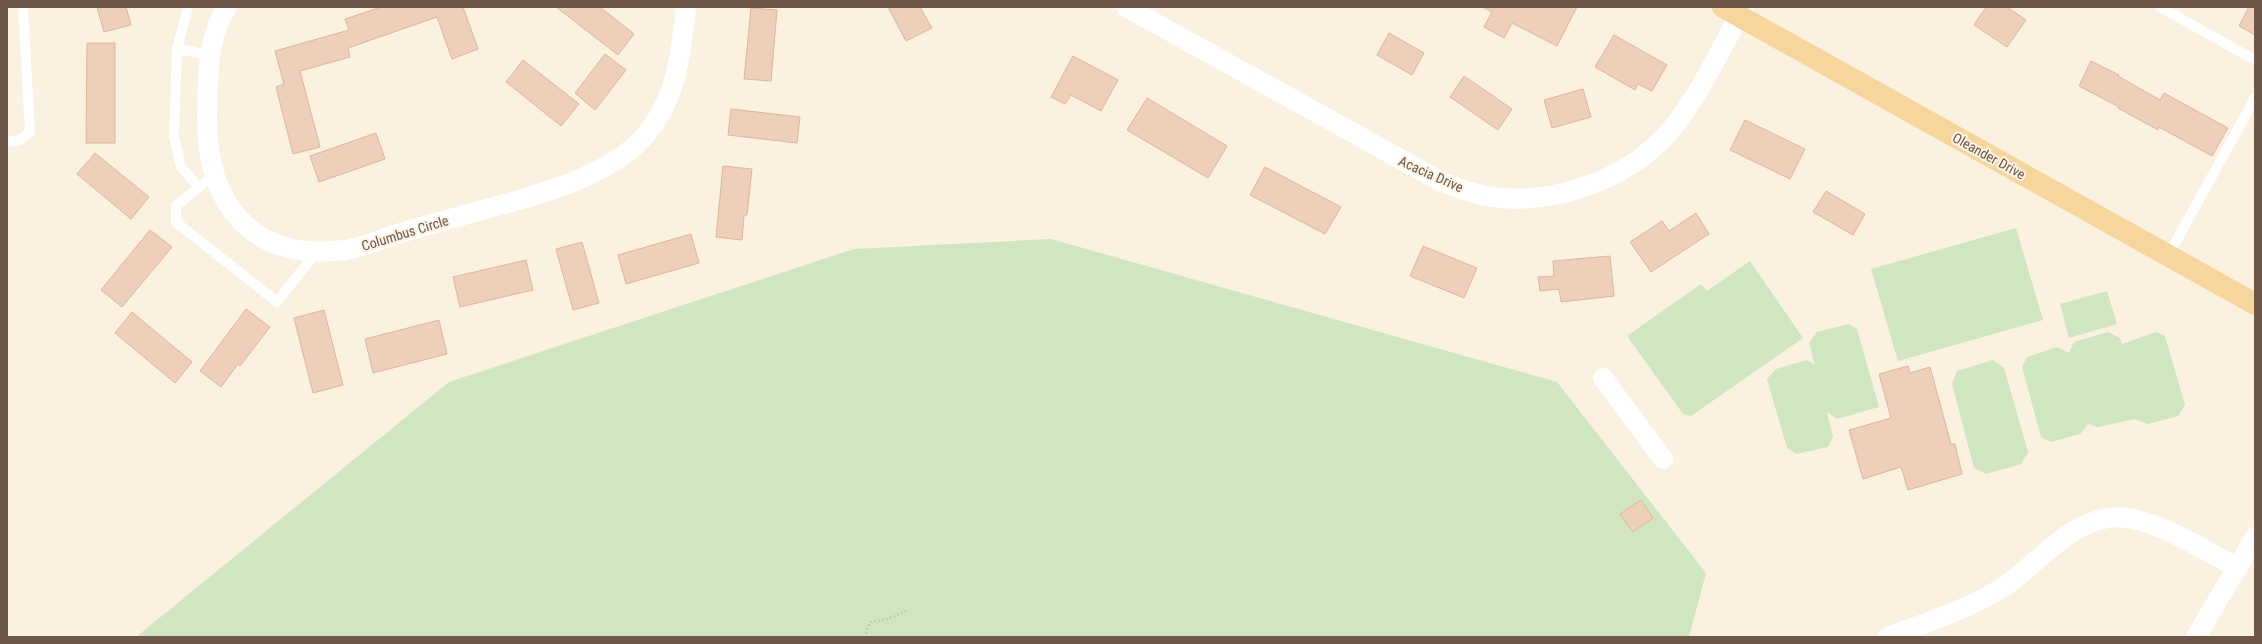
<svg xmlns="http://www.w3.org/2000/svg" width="2262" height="644" font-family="'Roboto Condensed',sans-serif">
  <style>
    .green { fill: #cfe6c0 }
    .building { fill: #eecfb9; stroke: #e0b69b }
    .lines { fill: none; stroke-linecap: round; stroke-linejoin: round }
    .path { stroke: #d2b39d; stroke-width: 2.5; stroke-dasharray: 1 3; stroke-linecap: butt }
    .service { stroke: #fff; stroke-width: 10 }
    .minor { stroke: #fff; stroke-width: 20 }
    .primary { stroke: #f6d69b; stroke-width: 22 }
    .labels { text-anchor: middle; stroke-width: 4; stroke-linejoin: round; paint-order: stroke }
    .street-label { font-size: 14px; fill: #6f5849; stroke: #fef5e6 }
  </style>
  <rect width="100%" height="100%" fill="#faf1e0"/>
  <g class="green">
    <polygon points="2016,228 2043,320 1898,361 1871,269"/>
    <polygon points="1051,239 1557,382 1706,573 1689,637 136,637 449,382 854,249"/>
    <polygon points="1750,261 1803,338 1691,416 1683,414 1627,336 1701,284 1707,291"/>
    <polygon points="2107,291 2117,324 2069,338 2060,304"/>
    <polygon points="1849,324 1857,329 1879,407 1837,419 1827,412 1833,437 1828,447 1796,454 1787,448 1767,379 1776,369 1807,360 1815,365 1809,343 1817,332"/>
    <polygon points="2108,332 2120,338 2122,344 2156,332 2165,336 2185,405 2178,416 2148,424 2135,419 2098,427 2088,424 2080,434 2051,442 2041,437 2022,367 2027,357 2057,347 2069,353 2074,342"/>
    <polygon points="1993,360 2004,368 2028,452 2021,464 1986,474 1974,468 1952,384 1957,371"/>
  </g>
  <g class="building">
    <polygon points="97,7 126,7 131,25 104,32"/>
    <polygon points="381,7 463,7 478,49 452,59 437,17 348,48 350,57 300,71 320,147 293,154 276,87 284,84 275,51 349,30 345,19"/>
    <polygon points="556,7 600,7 634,34 618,55"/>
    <polygon points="888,7 920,7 932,28 906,41"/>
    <polygon points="1482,7 1577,7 1557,46 1512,23 1504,38 1484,27 1492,12"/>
    <polygon points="1986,7 2007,7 2026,20 2007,47 1974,25"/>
    <polygon points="2249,7 2255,7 2255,35 2239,26"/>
    <polygon points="751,8 777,10 771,81 744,79"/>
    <polygon points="1389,33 1424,53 1412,75 1377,55"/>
    <polygon points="1614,35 1667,65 1652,91 1638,84 1635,90 1595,67"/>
    <polygon points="87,43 115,43 115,143 86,143"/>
    <polygon points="605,54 626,70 595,110 575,93"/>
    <polygon points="1073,56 1118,80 1101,111 1071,95 1065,104 1051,97"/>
    <polygon points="523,60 579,104 561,126 506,82"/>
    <polygon points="2091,61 2119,75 2118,76 2160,100 2164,93 2228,128 2212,156 2159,127 2158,130 2118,108 2119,107 2079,86"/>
    <polygon points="1464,76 1512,109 1498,130 1450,97"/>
    <polygon points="1583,89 1591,117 1552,128 1544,100"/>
    <polygon points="1147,98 1227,146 1208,178 1127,130"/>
    <polygon points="731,109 800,117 797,143 728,135"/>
    <polygon points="1745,120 1805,149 1790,179 1730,150"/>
    <polygon points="376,133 385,159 319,182 310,156"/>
    <polygon points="95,153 149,197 131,219 77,174"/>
    <polygon points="723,166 752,169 747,215 744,215 742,240 716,237"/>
    <polygon points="1265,167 1341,207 1325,234 1250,195"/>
    <polygon points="1826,191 1865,214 1853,235 1813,212"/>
    <polygon points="1696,213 1709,234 1651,272 1630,242 1662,221 1669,231"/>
    <polygon points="150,230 172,247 122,307 101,290"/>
    <polygon points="691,234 699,263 626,284 618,255"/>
    <polygon points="582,242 599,303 573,310 556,249"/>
    <polygon points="1423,246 1477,268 1464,298 1410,276"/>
    <polygon points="1610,256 1614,296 1561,302 1559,289 1540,291 1538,277 1554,276 1553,261"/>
    <polygon points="526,260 533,290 460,307 453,277"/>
    <polygon points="246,309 270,327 240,366 238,364 221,387 200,371"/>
    <polygon points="324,310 343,385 313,393 294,318"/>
    <polygon points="132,312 192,362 175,383 115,333"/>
    <polygon points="439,320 447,354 373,373 365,339"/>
    <polygon points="1908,366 1910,373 1930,367 1951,444 1955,444 1962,474 1908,490 1901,467 1863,479 1849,430 1891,418 1879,374"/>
    <polygon points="1641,500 1653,518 1633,532 1620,514"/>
  </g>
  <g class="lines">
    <polyline class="path" points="866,637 867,628 871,622 888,619 906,611"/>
    <g class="service">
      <polyline points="188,7 177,49 174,136 181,167 199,187"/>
      <polyline points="2160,7 2255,60"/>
      <polyline points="177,49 210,55"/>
      <polyline points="7,142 20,140 30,132 23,7"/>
      <polyline points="214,175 176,206 176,222 277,302 316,252"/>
      <polyline points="2168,256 2255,98"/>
    </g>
    <g class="minor">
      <path d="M 227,7 C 206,38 208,81 207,116 C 206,204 252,262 345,250 C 361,248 376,241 391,236 C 415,228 440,222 464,215 C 521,199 598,183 640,141 C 676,104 681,56 686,7"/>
      <path d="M 1126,7 L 1440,181 C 1452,186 1465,191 1477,194 C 1545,210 1626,182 1671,130 C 1701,93 1721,48 1744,7"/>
      <polyline points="1603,378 1663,459"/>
      <path d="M 1888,637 C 1923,624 1959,612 1992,594 C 2036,571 2071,510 2128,518 C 2159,522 2210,553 2238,568"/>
      <polyline points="2196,637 2255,537"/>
    </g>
    <polyline class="primary" points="1723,7 2255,304"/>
  </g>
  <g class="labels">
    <g class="street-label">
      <text transform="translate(1989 156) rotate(29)" y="5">Oleander Drive</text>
      <text transform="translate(1431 174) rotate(24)" y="5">Acacia Drive</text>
      <text transform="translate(405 233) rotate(-17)" y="5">Columbus Circle</text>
    </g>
  </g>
  <rect width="2262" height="644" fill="none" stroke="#6f5849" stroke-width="16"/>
</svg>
